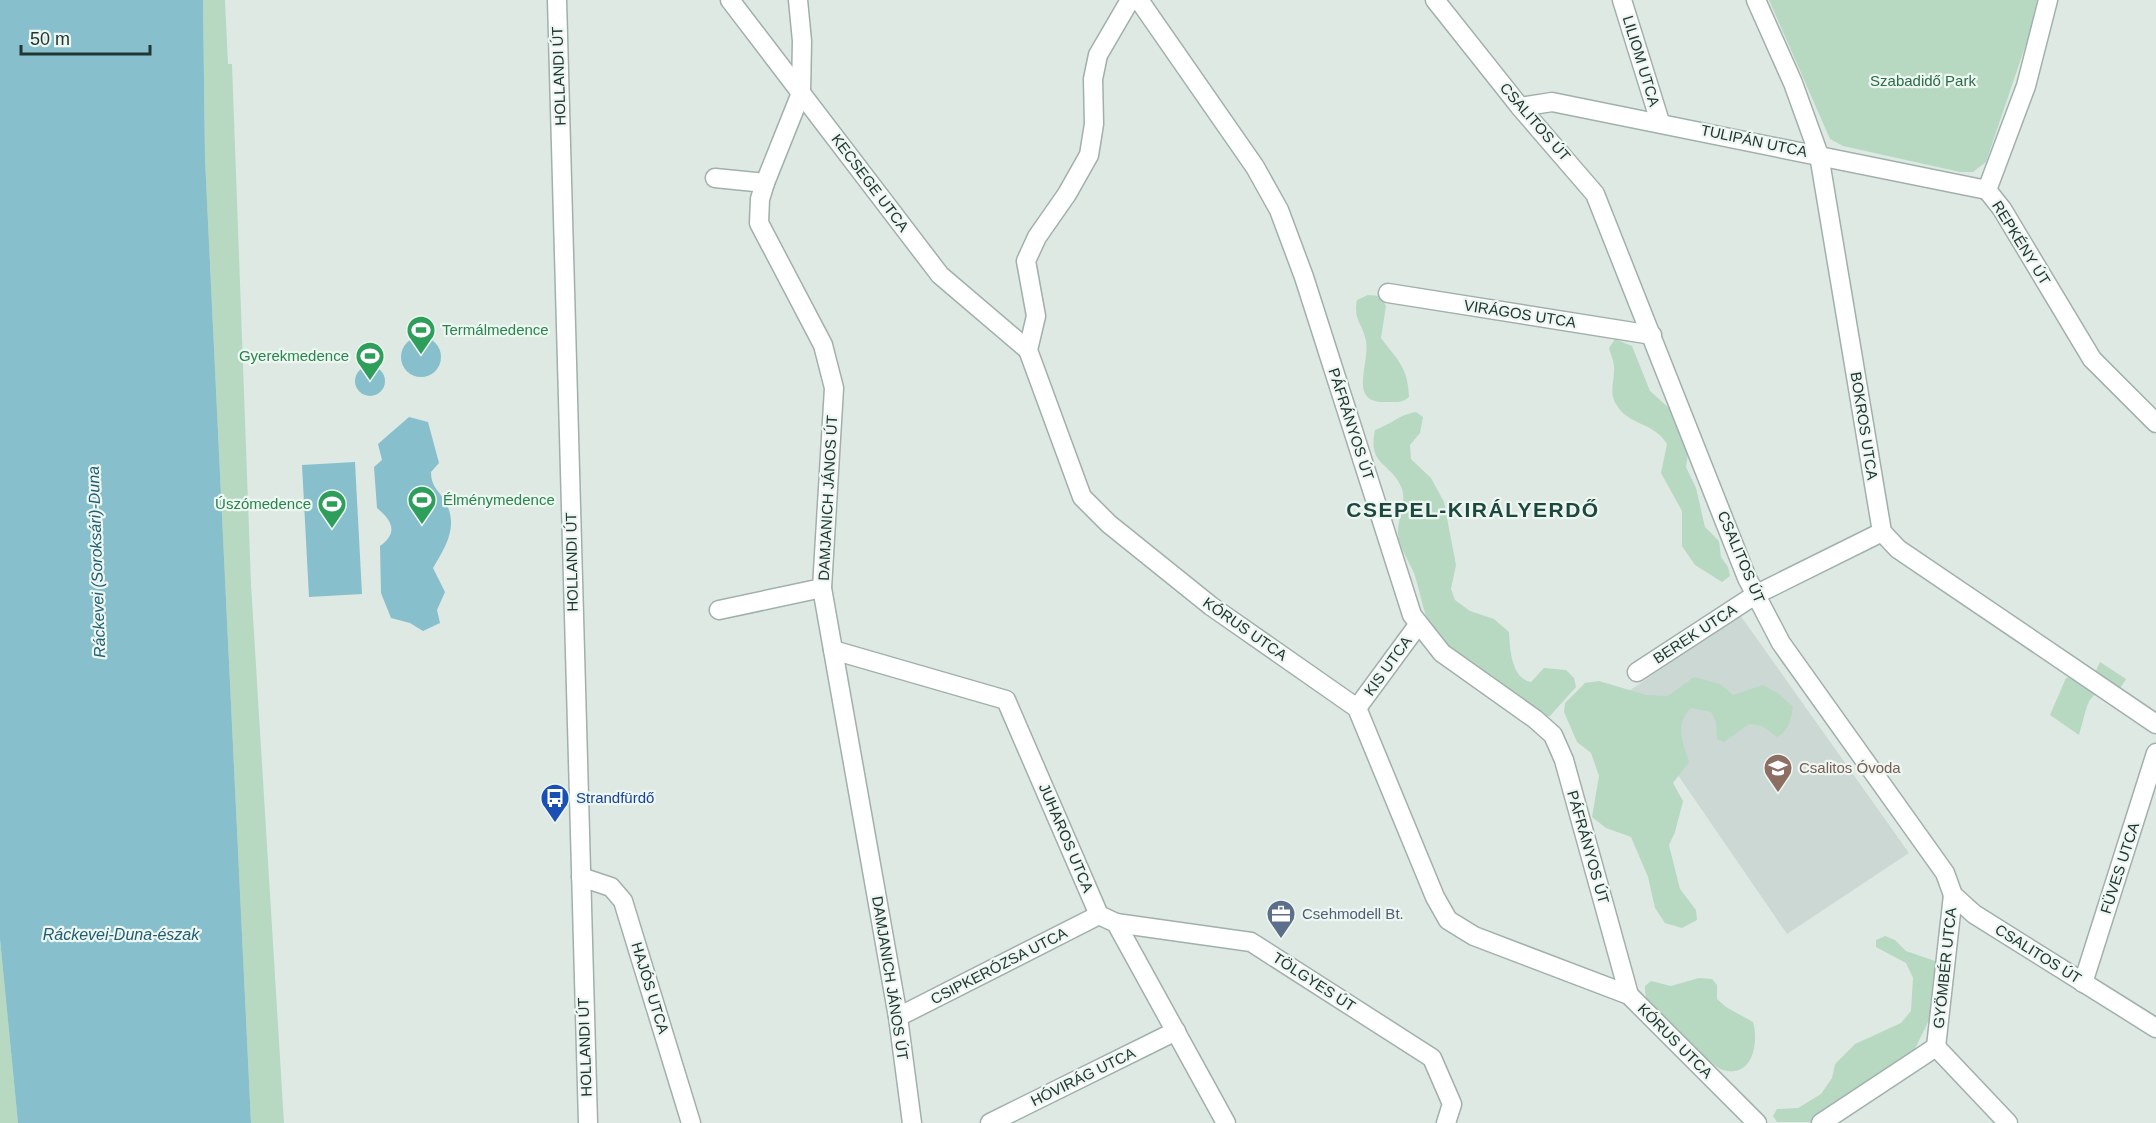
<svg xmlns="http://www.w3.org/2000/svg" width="2156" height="1123" font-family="Arial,sans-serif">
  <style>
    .built { fill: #ccd8d3 }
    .green { fill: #b7d9c2 }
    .water { fill: #87bfcc }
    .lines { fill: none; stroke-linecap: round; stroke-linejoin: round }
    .minor-casing { stroke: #a1b0ab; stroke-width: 21 }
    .minor { stroke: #fff; stroke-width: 18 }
    .labels { text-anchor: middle; stroke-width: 4.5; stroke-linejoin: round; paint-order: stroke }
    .street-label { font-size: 15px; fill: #203732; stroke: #eef6f2 }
    .park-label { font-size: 15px; fill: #2c6c48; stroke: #eef6f2 }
    .leisure-label { font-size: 15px; fill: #27864d; stroke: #eef6f2; text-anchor: start }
    .education-label { font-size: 15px; fill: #785e54; stroke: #eef6f2; text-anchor: start }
    .transit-label { font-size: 15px; fill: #164399; stroke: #eef6f2; text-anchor: start }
    .service-label { font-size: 15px; fill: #4e5e75; stroke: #eef6f2; text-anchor: start }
    .water-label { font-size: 16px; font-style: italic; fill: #1e5e70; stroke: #eef6f2 }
    .district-label { font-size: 21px; font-weight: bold; letter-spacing: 1.5px; fill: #1d483f; stroke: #eef6f2 }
  </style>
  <rect width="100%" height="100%" fill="#dee9e4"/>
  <polygon class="built" points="1740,615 1909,853 1787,934 1623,695"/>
  <g class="green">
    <polygon points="203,0 225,0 228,64 232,64 251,584 284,1123 251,1123 205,159"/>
    <polygon points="1769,0 2037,0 2028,38 1986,162 1973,172 1960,172 1843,146 1830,139"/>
    <path d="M 1368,295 L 1381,296 L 1386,306 L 1381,338 C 1398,361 1408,367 1409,397 C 1402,403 1397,402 1387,402 C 1347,404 1370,365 1366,341 C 1363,324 1353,320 1357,300 Z"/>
    <path d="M 1615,339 L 1632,346 L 1650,391 L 1669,408 L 1683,427 L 1689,448 L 1686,467 L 1696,488 L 1705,527 L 1719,541 L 1721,557 L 1728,567 L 1730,576 L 1722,582 L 1695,565 L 1682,546 L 1682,511 L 1661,473 L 1667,444 C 1653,421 1628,426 1616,404 C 1609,393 1614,383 1614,371 C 1615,364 1611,355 1609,348 Z"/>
    <path d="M 1416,412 L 1423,417 L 1420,433 L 1410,445 L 1411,459 L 1431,478 L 1444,502 L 1456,565 L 1451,589 L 1455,600 L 1470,611 L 1494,619 L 1509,632 C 1510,649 1511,678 1531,682 L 1544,668 L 1566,670 L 1574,678 L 1576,687 L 1550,716 L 1540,716 L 1457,657 C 1450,645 1439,640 1432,629 C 1422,611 1421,593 1414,573 C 1409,561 1399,547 1398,534 C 1397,519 1407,504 1402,489 C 1392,462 1367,467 1375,430 C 1390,425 1400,414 1416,412 Z"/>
    <path d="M 2100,662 L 2126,679 L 2121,687 C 2083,692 2090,702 2079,735 L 2050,715 L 2066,678 L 2095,673 Z"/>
    <path d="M 1694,677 L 1720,684 L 1733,695 L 1763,685 L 1779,694 L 1793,707 C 1791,719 1789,731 1777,737 L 1762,726 L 1749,724 L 1724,742 L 1717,739 L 1716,722 L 1711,712 L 1691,708 C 1674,724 1683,743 1689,762 L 1673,783 L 1683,801 L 1675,832 L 1669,845 L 1680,889 L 1696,910 L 1697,920 L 1682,928 L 1665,923 L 1655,908 L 1648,877 L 1631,837 L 1606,828 L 1592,817 L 1599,776 L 1591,753 L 1577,742 L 1564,712 L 1565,703 L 1585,683 L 1599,681 L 1646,695 L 1668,696 Z"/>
    <polygon points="1885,936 1895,940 1906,951 1935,961 1939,983 1933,1012 1909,1061 1812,1122 1777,1122 1773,1116 1777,1109 1798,1108 1821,1094 1832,1078 1835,1064 1855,1044 1901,1023 1911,1011 1913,978 1906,963 1876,947 1876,940"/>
    <polygon points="0,939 18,1122 18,1123 0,1123"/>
    <path d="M 1699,978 L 1712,979 L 1717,985 L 1717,999 L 1726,1007 L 1753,1022 C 1759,1042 1753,1079 1723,1070 C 1712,1067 1651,1009 1647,1000 C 1645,996 1645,990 1645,986 L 1651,981 L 1671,986 Z"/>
  </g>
  <g class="water">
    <polygon points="0,0 203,0 205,159 251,1123 18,1123 0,939"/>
    <circle cx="421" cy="357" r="20"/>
    <circle cx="370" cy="381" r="15"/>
    <path d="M 409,417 L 428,422 L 439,463 L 431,472 C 431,486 438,490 445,501 C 459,526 446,546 433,568 L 445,592 L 437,610 L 440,623 L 423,631 L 410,623 L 391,618 L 381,593 L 380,546 C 398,533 393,521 377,508 L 374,467 L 382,460 L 378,444 Z"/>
    <polygon points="355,462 362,594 309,597 302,465"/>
  </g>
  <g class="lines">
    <g class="minor-casing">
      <g id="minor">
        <polyline points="557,0 588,1123"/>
        <polyline points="730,0 940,275 1028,350"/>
        <polyline points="798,0 802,41 801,93 765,183 760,199 759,223 823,345 834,388 822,588 898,1017 912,1123"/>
        <polyline points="1130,0 1098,55 1093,79 1094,124 1089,155 1067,194 1037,237 1026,261 1036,316 1028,350 1082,497 1109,524 1211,606 1357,708 1435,897 1448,920 1474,936 1629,995 1757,1123"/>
        <polyline points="1139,0 1255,167 1279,210 1304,277 1412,615 1442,653 1535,719 1553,735 1564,760 1629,995"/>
        <polyline points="1435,0 1520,107 1595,194 1747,578 1781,643 1945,873 1953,895 1974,914 2156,1028"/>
        <polyline points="1622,0 1660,122"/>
        <polyline points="1756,0 1793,83 1819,155 1882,532 1898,549 2156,724"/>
        <polyline points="2048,0 2026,86 1987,190 2002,209 2092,359 2156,423"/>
        <polyline points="1520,107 1552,102 1987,190"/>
        <polyline points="715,178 765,183"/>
        <polyline points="1388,293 1652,335"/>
        <polyline points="719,610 822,588"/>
        <polyline points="833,650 1006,700 1099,915 1116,923 1226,1123"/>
        <polyline points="1637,672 1755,595 1882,532"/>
        <polyline points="1357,708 1418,625"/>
        <polyline points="581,877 611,887 623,901 691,1123"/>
        <polyline points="1116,923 1251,942 1432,1058 1452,1104 1446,1123"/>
        <polyline points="2083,983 2156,753"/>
        <polyline points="898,1017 1099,915"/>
        <polyline points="1936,1047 1953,895"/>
        <polyline points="1936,1047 2008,1123"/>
        <polyline points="990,1123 1176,1031"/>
        <polyline points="1821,1123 1936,1047"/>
      </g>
    </g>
    <use href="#minor" class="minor"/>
  </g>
  <defs>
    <g id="stadium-pin" transform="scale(1.5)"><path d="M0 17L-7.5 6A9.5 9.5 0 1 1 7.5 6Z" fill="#2e9e5b" stroke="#eef6f2"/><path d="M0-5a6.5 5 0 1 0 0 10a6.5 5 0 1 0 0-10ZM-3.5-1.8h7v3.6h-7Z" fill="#fff"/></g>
    <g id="school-pin" transform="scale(1.5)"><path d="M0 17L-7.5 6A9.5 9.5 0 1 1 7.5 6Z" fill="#8d6e63" stroke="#eef6f2"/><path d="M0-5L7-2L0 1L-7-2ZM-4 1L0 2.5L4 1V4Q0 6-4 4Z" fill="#fff"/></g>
    <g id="bus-pin" transform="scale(1.5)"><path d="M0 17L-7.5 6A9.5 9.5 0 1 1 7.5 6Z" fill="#1a4fb4" stroke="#eef6f2"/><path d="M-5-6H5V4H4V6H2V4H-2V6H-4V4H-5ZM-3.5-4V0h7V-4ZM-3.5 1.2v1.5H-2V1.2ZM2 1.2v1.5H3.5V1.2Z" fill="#fff"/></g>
    <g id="office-pin" transform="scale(1.5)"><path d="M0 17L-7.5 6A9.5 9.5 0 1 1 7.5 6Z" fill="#5c6f8a" stroke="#eef6f2"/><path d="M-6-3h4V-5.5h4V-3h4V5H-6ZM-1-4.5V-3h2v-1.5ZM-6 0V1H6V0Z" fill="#fff"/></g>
  </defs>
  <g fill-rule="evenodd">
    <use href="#stadium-pin" x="421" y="330"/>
    <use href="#stadium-pin" x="370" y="356"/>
    <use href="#stadium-pin" x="422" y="500"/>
    <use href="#stadium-pin" x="332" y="504"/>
    <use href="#school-pin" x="1778" y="768"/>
    <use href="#bus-pin" x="555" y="798"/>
    <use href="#office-pin" x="1281" y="914"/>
  </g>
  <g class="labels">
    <g class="street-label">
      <text transform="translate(1641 61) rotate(73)" y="5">LILIOM UTCA</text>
      <text transform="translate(559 76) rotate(-92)" y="5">HOLLANDI ÚT</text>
      <text transform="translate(1535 122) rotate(49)" y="5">CSALITOS ÚT</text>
      <text transform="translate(1754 141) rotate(12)" y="5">TULIPÁN UTCA</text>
      <text transform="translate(870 183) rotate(53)" y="5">KECSEGE UTCA</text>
      <text transform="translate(2021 243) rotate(58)" y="5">REPKÉNY ÚT</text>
      <text transform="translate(1520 314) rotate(9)" y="5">VIRÁGOS UTCA</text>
      <text transform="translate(1351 424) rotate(72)" y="5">PÁFRÁNYOS ÚT</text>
      <text transform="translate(1864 426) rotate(81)" y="5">BOKROS UTCA</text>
      <text transform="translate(828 498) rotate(-87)" y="5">DAMJANICH JÁNOS ÚT</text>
      <text transform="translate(1741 557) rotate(67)" y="5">CSALITOS ÚT</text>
      <text transform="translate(572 562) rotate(-91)" y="5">HOLLANDI ÚT</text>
      <text transform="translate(1245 629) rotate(35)" y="5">KÓRUS UTCA</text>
      <text transform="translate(1695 634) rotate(-33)" y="5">BEREK UTCA</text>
      <text transform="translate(1388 666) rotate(-54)" y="5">KIS UTCA</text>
      <text transform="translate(1066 838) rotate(67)" y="5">JUHAROS UTCA</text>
      <text transform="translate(1588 847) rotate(74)" y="5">PÁFRÁNYOS ÚT</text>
      <text transform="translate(2120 868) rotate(-72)" y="5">FÜVES UTCA</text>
      <text transform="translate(2038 954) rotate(32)" y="5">CSALITOS ÚT</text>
      <text transform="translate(999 966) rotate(-27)" y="5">CSIPKERÓZSA UTCA</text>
      <text transform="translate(1945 968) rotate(-84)" y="5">GYÖMBÉR UTCA</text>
      <text transform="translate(890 978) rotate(81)" y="5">DAMJANICH JÁNOS ÚT</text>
      <text transform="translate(1314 982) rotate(33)" y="5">TÖLGYES ÚT</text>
      <text transform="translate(650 988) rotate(73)" y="5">HAJÓS UTCA</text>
      <text transform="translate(1675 1041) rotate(45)" y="5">KÓRUS UTCA</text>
      <text transform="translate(585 1047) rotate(-92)" y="5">HOLLANDI ÚT</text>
      <text transform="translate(1083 1077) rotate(-26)" y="5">HÓVIRÁG UTCA</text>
    </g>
    <g class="park-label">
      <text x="1923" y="86">Szabadidő Park</text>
    </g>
    <g class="leisure-label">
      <text x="442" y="335">Termálmedence</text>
      <text x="349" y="361" text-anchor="end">Gyerekmedence</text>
      <text x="443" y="505">Élménymedence</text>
      <text x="311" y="509" text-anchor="end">Úszómedence</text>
    </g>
    <g class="education-label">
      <text x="1799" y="773">Csalitos Óvoda</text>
    </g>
    <g class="transit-label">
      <text x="576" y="803">Strandfürdő</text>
    </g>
    <g class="service-label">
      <text x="1302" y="919">Csehmodell Bt.</text>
    </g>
    <g class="water-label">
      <text transform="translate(96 562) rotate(-92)" y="6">Ráckevei (Soroksári)-Duna</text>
      <text x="121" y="940">Ráckevei-Duna-észak</text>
    </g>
    <g class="district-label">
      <text x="1473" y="517">CSEPEL-KIRÁLYERDŐ</text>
    </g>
  </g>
  <path d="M21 45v9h129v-9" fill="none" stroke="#203732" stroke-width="3"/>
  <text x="30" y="45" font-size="18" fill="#203732" stroke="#eef6f2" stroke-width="4.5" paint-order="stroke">50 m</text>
</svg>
